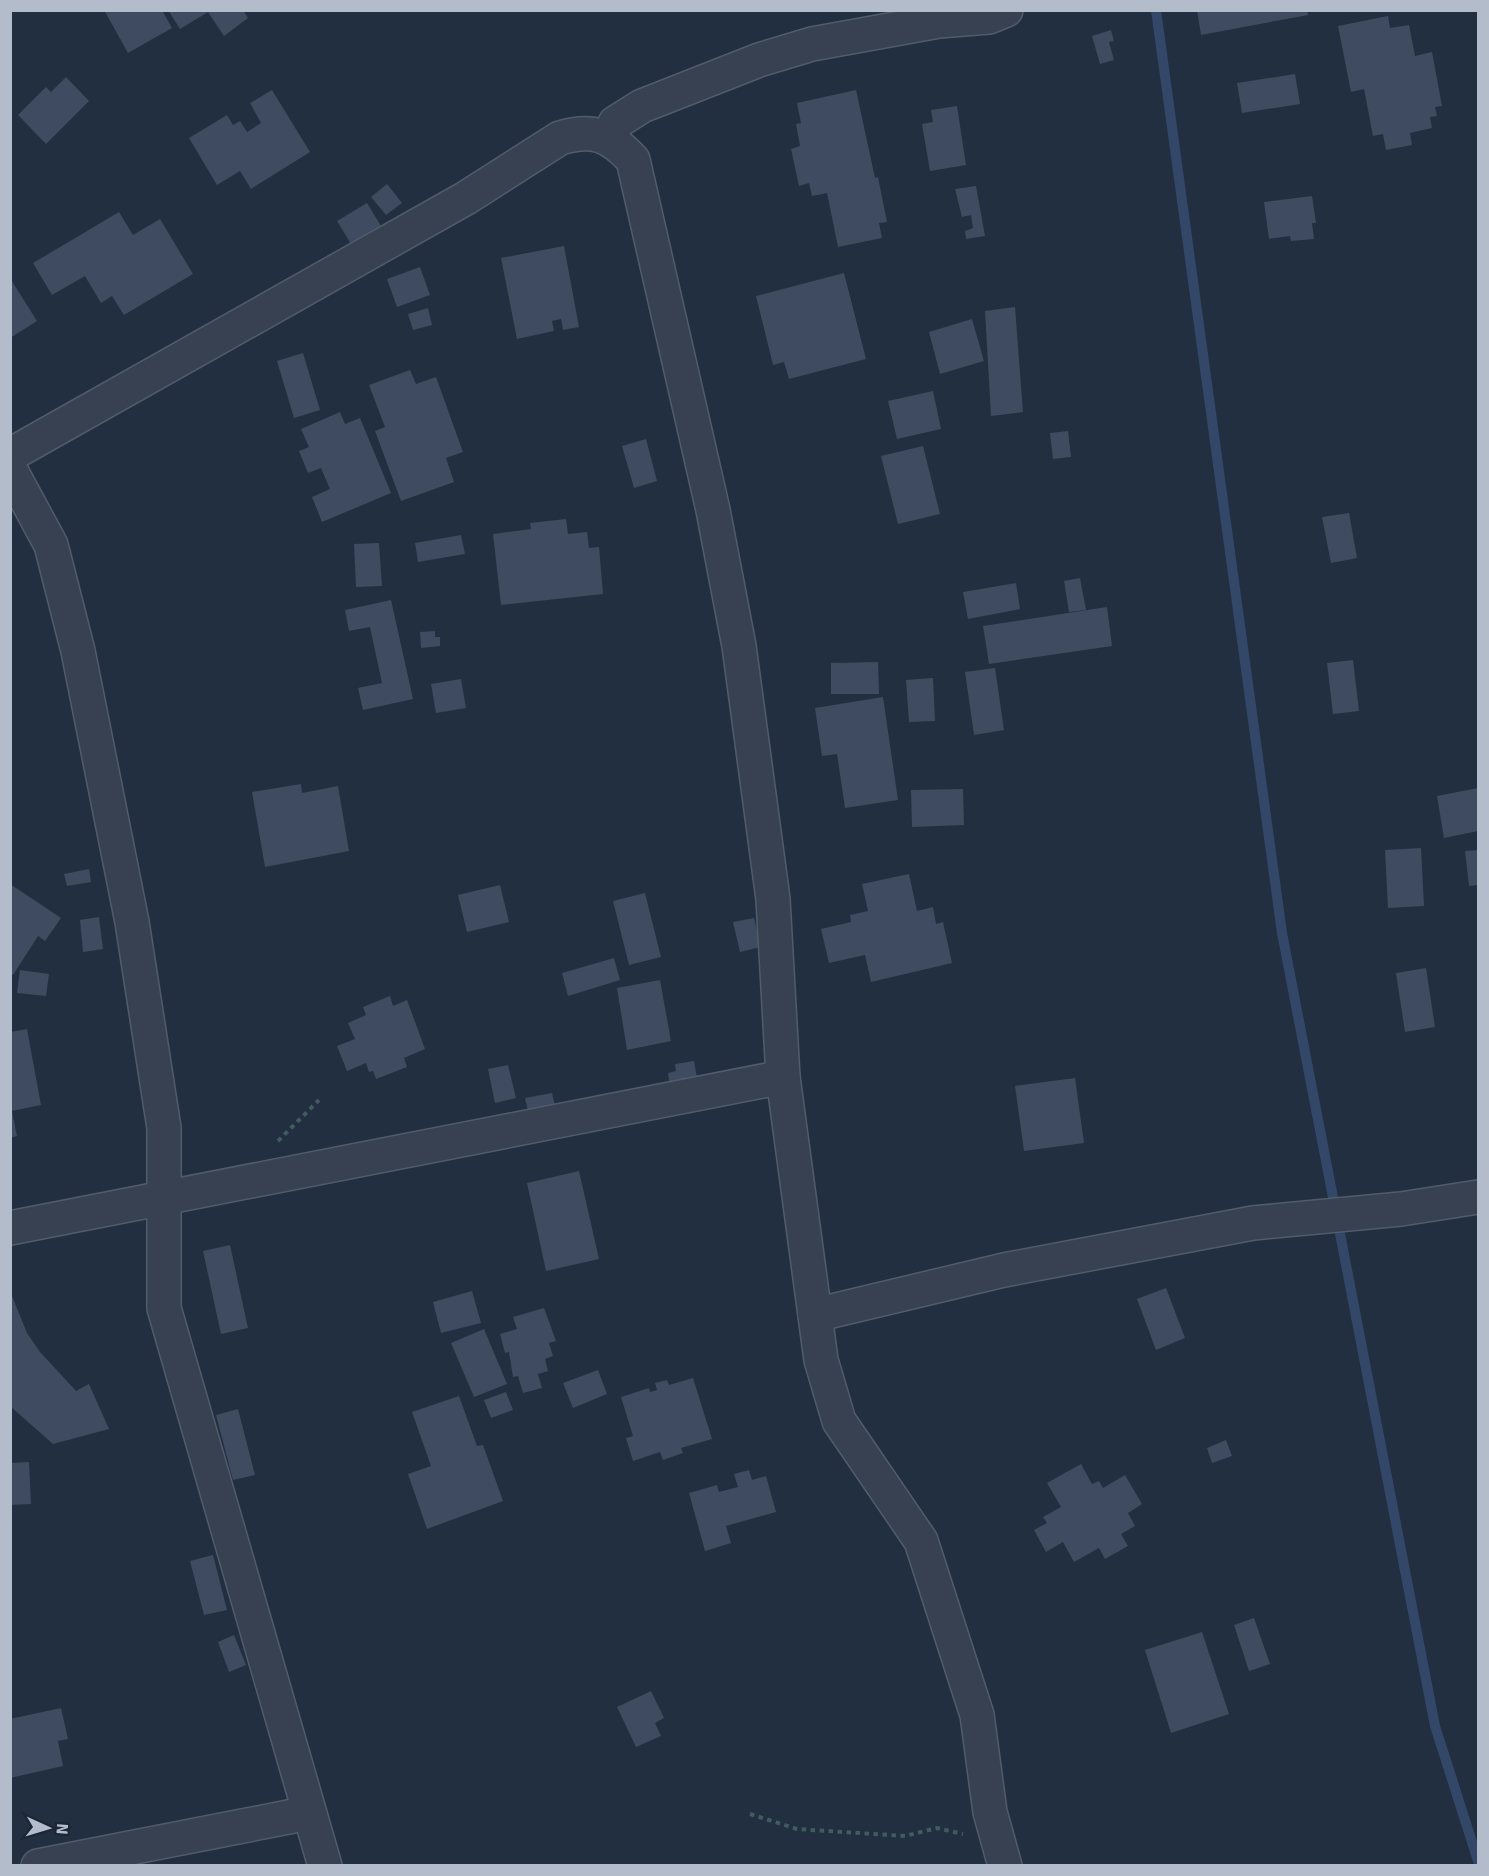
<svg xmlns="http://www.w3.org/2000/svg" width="1489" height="1876" font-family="Signika,sans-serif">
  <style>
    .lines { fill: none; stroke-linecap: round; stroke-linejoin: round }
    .stream { stroke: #334768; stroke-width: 10 }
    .building { fill: #3e4b61 }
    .minor-casing { stroke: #515c6b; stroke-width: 36 }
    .path { stroke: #425b5f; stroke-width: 4; stroke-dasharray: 4.5 4.5; stroke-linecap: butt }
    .minor { stroke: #374151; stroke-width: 33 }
  </style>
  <rect width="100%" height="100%" fill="#222f41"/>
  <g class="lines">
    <polyline class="stream" points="1156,10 1282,933 1435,1726 1478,1861"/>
  </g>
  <g class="building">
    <polygon points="104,10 162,10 172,28 128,53"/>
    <polygon points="168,10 243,10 248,18 224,36 208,12 180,29"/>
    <polygon points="1197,10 1307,10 1308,15 1201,35"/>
    <polygon points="1388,16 1390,28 1409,25 1415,56 1432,52 1442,106 1435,107 1437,116 1430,117 1432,128 1410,133 1412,145 1386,150 1383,134 1373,136 1364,89 1351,92 1338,26"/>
    <polygon points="1111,30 1114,41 1109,42 1114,60 1100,64 1092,36"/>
    <polygon points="1295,74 1300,104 1242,113 1237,83"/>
    <polygon points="66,77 89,101 46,144 18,115 46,87 51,92"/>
    <polygon points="272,90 310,152 251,189 240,171 217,185 189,138 227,115 233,125 240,121 247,132 261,123 250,103"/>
    <polygon points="856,90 875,178 878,177 887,222 879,223 882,238 838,247 827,193 812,196 809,183 799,186 791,149 800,146 796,124 801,123 797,103"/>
    <polygon points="957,106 966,165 930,171 922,124 933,122 931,110"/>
    <polygon points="387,184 402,203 386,215 371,197"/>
    <polygon points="976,186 985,236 966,239 965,231 973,228 971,215 962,217 955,189"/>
    <polygon points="1312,196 1316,223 1312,223 1314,239 1291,241 1290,236 1269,239 1264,202"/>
    <polygon points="367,203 381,226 351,244 337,221"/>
    <polygon points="119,212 133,235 160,219 193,274 124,315 112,296 101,303 85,276 52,295 33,263"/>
    <polygon points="564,246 579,327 563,330 561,319 552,321 554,331 517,339 501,258"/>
    <polygon points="420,267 430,295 397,307 387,279"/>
    <polygon points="844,273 866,359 789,379 784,362 773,365 756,296"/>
    <polygon points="10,278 37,321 10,338"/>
    <polygon points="1015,307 1023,412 991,416 985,311"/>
    <polygon points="428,308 432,325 413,330 408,314"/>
    <polygon points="972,319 984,361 940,374 929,332"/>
    <polygon points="303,353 320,410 294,418 277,361"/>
    <polygon points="410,370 416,384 436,377 463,452 446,458 454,482 401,501 375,431 385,427 369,385"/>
    <polygon points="933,391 941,429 897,439 888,401"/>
    <polygon points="340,412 345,424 360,418 391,493 322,522 312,497 330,489 321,468 308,473 299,451 309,447 301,429"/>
    <polygon points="1068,431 1071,457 1053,459 1050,433"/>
    <polygon points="646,439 657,481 634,488 622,446"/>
    <polygon points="923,446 940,514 898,524 881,456"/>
    <polygon points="1349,513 1357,558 1331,563 1322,517"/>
    <polygon points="566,519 568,534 587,532 589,548 599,547 603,594 501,605 493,534 531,529 530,523"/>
    <polygon points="461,535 465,554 418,562 415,543"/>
    <polygon points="379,543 382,586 356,587 354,544"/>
    <polygon points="1080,578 1086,610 1069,612 1064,581"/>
    <polygon points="1016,583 1020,609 968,619 963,592"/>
    <polygon points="391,600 413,699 363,710 358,688 382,683 370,627 349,631 345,610"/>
    <polygon points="1107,607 1112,646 989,664 983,626"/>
    <polygon points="435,631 435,637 440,637 440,646 421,648 420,632"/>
    <polygon points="1353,660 1359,711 1333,714 1327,663"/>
    <polygon points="878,662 879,694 831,694 831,663"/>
    <polygon points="995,668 1004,730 974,735 965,672"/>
    <polygon points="933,678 935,721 909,722 906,680"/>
    <polygon points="461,679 466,708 436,713 431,684"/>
    <polygon points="883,697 898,800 845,808 837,754 822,756 815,708"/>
    <polygon points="301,784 302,793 338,786 349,851 265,867 252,792"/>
    <polygon points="1478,788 1478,831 1444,838 1437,796"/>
    <polygon points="963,789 964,825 912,827 911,790"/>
    <polygon points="1421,848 1424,906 1388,908 1385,850"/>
    <polygon points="1478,850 1478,885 1469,886 1465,851"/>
    <polygon points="89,869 91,882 67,886 64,874"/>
    <polygon points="909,874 917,911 933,907 936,924 943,922 952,963 871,982 865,955 829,963 821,929 851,922 850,915 868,911 862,884"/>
    <polygon points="10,884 61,918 45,941 38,936 13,975 10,973"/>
    <polygon points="500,885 509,922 467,932 458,895"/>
    <polygon points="645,893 661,957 629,965 613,901"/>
    <polygon points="99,917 103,949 83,952 80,920"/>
    <polygon points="754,918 761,947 740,952 733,922"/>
    <polygon points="614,958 620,980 568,996 562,973"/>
    <polygon points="1426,968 1435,1027 1405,1032 1396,973"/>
    <polygon points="20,970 49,974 46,996 17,993"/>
    <polygon points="660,980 671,1041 627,1050 617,988"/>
    <polygon points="390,996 393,1006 407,1000 425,1049 404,1058 407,1067 376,1079 373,1071 369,1072 366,1063 347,1071 337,1046 355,1039 348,1023 366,1015 363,1007"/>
    <polygon points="27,1029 41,1105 12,1111 17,1136 10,1138 10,1032"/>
    <polygon points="694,1061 698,1083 670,1088 668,1073 676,1071 675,1064"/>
    <polygon points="508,1065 516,1098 495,1103 488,1069"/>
    <polygon points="1075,1078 1084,1143 1024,1151 1015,1086"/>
    <polygon points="552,1093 556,1110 529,1115 525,1098"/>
    <polygon points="579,1171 599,1259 546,1271 527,1183"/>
    <polygon points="230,1245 248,1328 221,1334 203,1251"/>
    <polygon points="1166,1288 1185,1338 1156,1350 1137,1299"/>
    <polygon points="10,1291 27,1333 40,1352 76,1391 89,1384 109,1429 53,1444 10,1406"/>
    <polygon points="472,1291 481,1323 441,1333 433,1302"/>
    <polygon points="544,1308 556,1341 549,1343 553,1356 545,1359 548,1371 538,1374 542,1388 523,1393 518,1376 513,1377 509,1352 505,1353 500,1334 517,1329 513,1317"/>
    <polygon points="484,1329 507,1384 474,1397 451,1343"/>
    <polygon points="598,1370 607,1394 573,1408 563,1383"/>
    <polygon points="693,1378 712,1439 681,1448 683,1453 663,1460 660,1452 633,1461 626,1438 633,1436 621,1397 649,1388 650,1392 657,1390 655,1383 667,1380 669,1385"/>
    <polygon points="506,1392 513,1410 491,1418 484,1400"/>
    <polygon points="459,1396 477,1446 483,1445 503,1501 427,1529 408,1474 431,1466 412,1412"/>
    <polygon points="238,1409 255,1475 233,1480 216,1415"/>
    <polygon points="1226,1440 1232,1456 1212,1463 1207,1448"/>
    <polygon points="29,1462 31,1504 10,1505 10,1463"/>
    <polygon points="1081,1464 1092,1484 1099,1481 1103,1488 1125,1475 1142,1504 1128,1513 1135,1526 1121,1534 1128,1546 1105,1559 1099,1548 1074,1562 1063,1542 1046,1552 1034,1530 1047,1523 1043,1517 1061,1507 1047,1483"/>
    <polygon points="749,1470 752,1480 766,1476 776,1512 726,1526 731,1543 705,1551 689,1493 717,1485 719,1492 738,1487 734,1474"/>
    <polygon points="213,1555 227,1610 204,1615 190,1561"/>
    <polygon points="1254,1618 1270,1664 1249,1671 1234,1625"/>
    <polygon points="1202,1632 1229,1714 1171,1733 1145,1650"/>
    <polygon points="234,1635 246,1665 229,1672 218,1642"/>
    <polygon points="651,1691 664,1718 655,1723 661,1736 636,1747 617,1707"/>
    <polygon points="61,1708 68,1739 58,1741 63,1766 10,1778 10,1719"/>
  </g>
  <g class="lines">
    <g class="minor-casing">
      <g id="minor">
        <polyline points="608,138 615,123 642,106 759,60 812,44 939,21 989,17 1006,10"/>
        <path d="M 10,455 L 466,198 L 560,138 C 593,128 610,135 633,160 L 713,510 L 739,646 L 773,899 L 783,1077 L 821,1360 L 839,1421 L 921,1541 L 977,1715 L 990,1812 L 1005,1866"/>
        <polyline points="10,469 51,545 78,651 132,922 164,1128 164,1308 325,1866"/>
        <polyline points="10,1228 783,1077"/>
        <polyline points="815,1315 1004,1270 1253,1223 1401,1209 1478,1197"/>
        <polyline points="38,1866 309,1813"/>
      </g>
    </g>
    <g class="path">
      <polyline points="278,1141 319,1100"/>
      <polyline points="750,1814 797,1829 905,1836 937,1828 963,1834"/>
    </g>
    <use href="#minor" class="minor"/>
  </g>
  <rect width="1489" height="1876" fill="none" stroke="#b3bccb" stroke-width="24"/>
  <g transform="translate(48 1828) rotate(94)" stroke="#1b2636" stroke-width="4.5" paint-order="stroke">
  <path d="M0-4.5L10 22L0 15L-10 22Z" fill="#b3bccb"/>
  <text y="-9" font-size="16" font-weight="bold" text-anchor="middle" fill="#b3bccb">N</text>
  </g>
</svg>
